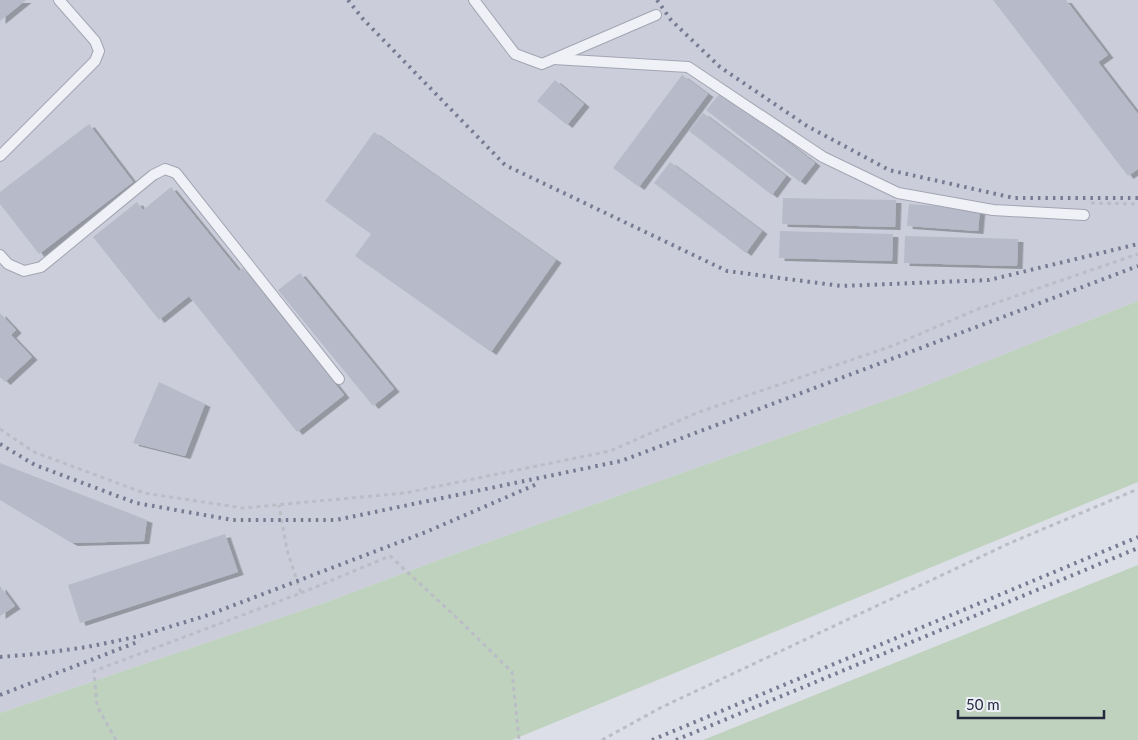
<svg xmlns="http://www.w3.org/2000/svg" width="1138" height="740" font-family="Lato,sans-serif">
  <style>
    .built { fill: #cbceda }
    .green { fill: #bfd2be }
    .building { fill: #b7bac8; filter: url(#shadow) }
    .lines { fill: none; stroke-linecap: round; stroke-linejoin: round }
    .lane-casing { stroke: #a2a5b2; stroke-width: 12 }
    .path { stroke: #bbbdc6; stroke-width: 3; stroke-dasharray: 4 4; stroke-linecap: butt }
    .lane { stroke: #f0f1f6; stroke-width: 10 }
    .rail { stroke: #767b92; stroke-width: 4; stroke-dasharray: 2.5 5; stroke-linecap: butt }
  </style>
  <defs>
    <filter id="shadow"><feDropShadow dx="5.5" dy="3" stdDeviation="0" flood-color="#0004"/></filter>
  </defs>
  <rect width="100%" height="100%" fill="#dddfe8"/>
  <polygon class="built" points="0,0 1138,0 1138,301 912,391 452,555 324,603 0,713"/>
  <g class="green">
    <polygon points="1138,301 1138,482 512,740 0,740 0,713 324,603 452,555 912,391"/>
    <polygon points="1138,565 1138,740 703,740"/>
  </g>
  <g class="building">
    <polygon points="0,0 26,0 0,21"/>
    <polygon points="993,0 1066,0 1108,55 1098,62 1138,114 1138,169 1128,176"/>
    <polygon points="682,75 708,94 639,187 613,168"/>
    <polygon points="555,80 584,104 567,125 537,101"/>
    <polygon points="722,91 815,163 800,182 706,110"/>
    <polygon points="703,113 786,176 772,195 689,131"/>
    <polygon points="89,124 133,182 39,254 0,204 0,192"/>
    <polygon points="374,132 556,260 491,352 355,256 371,234 325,201"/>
    <polygon points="670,162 762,231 746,253 654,183"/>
    <polygon points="171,187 239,271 243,268 344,395 297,432 189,296 159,320 93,237 137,202 143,210"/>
    <polygon points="783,198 896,200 895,227 782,224"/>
    <polygon points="909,204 980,209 978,231 907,226"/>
    <polygon points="780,231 893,234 892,261 779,258"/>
    <polygon points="905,236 1018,239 1017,266 904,263"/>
    <polygon points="300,273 394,389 373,406 278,290"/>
    <polygon points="0,313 16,330 11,335 32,357 5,382 0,377"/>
    <polygon points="159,382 205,404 185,456 133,443"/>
    <polygon points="0,463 147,520 144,541 72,543 0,500"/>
    <polygon points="225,534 238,572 80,623 68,585"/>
    <polygon points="0,586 15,606 0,616"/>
  </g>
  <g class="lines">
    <g class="lane-casing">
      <g id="lane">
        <polyline points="474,0 515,54 542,64 656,15"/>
        <polyline points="554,59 688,67 823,157 898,193 993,210 1084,215"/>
        <polyline points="0,156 95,61 99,51 95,41 59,0"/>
        <polyline points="0,255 8,264 24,271 41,267 153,175 165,169 176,173 339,379"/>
      </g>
    </g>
    <g class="path">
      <polyline points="1091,203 1138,204"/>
      <polyline points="0,429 34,452 144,493 243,508 405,493 610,451 699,412 892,346 978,309 1138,254"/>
      <polyline points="301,593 390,556 456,617 512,672 519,740"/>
      <polyline points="116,740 97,706 94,671 301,593 287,550 279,505"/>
      <polyline points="602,740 660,708 1010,543 1138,489"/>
    </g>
    <use href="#lane" class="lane"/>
    <g class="rail">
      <polyline points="348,0 363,19 505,165 727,271 841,286 989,280 1138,244"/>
      <polyline points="657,0 671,20 720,67 807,126 889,170 1014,198 1138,198"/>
      <polyline points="0,444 35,465 136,503 233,520 336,520 621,461 1138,266"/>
      <polyline points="0,657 36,654 87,647 140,636 208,615 426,532 537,484"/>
      <polyline points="0,695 140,641"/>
      <polyline points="652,740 1138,537"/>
      <polyline points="676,740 1138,548"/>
    </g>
  </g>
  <path d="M958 710v8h146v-8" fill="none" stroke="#262a3f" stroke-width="2.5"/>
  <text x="966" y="710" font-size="15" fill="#262a3f" stroke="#edeff6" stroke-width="4" paint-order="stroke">50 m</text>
</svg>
